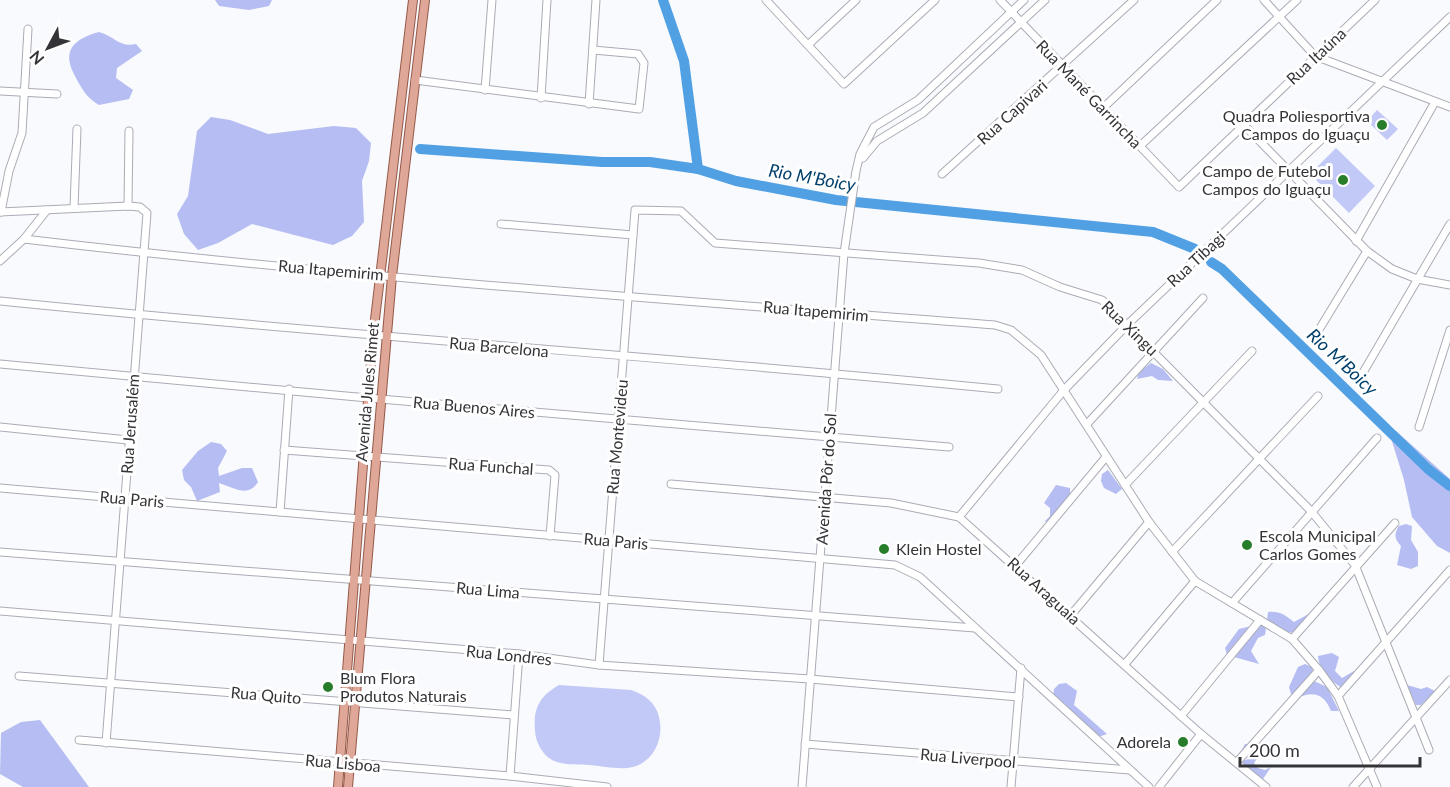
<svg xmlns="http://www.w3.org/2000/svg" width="1450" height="787" font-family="Lato,sans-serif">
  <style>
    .green { fill: #c2c9f6 }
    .forest { fill: #b5bdf2 }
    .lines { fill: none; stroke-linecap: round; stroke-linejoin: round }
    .river { stroke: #51a0e3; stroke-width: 10 }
    .minor-casing { stroke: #aaacb5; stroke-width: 9 }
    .major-casing { stroke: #955949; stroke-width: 10 }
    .minor { stroke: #fff; stroke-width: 7 }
    .major { stroke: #dfa797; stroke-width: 8 }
    .poi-dot { fill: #277d2a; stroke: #fff; stroke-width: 2 }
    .labels { text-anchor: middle; stroke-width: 6; stroke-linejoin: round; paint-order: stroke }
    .street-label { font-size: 16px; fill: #343438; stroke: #fff }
    .poi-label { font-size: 16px; fill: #343438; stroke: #fff; text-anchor: end }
    .water-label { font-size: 18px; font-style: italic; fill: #01406c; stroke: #fff }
  </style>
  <rect width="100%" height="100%" fill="#f9fafe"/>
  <g class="green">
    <polygon points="1377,110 1398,129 1387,140 1367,121"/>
    <polygon points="1336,148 1375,186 1349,213 1310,174"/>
    <path d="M 559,685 L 631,690 C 644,694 656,703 659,717 C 665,740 652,766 627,768 C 615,769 601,766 590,765 C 576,764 560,766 549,758 C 541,752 535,740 535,730 C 533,708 540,696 559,685 Z"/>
  </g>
  <g class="forest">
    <polygon points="215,0 272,0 269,6 249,10 219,6"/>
    <path d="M 99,32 C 114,36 120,48 136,44 L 142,51 L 117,68 L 116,78 L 133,90 L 129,99 L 99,105 C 87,98 81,88 75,76 C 61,50 74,39 99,32 Z"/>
    <polygon points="211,117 230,120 268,134 334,126 356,128 371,143 369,161 362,181 364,222 352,236 333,245 252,224 218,243 198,250 184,234 177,214 188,196 197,131"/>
    <polygon points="1151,363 1163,369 1173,381 1158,380 1152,376 1137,379 1139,372"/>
    <polygon points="1396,431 1450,479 1450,553 1437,546 1412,517 1404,480 1390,435"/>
    <path d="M 211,442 L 221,444 L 227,451 L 218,468 L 219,476 L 242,468 L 252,468 L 258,482 C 248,498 235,488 219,483 L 220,492 L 197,501 L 191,487 L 184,480 L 182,470 L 198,451 Z"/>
    <polygon points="1108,470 1122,489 1116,494 1104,488 1101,481 1102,474"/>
    <polygon points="1056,485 1070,488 1070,495 1050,525 1045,521 1050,516 1050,508 1044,503"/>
    <path d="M 1406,524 L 1412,526 L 1411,540 L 1418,552 L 1418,566 L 1411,569 L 1397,565 L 1401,546 C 1394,538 1394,534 1399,526 Z"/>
    <path d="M 1314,611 L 1299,633 L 1285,632 L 1267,620 L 1268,612 C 1280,611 1285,615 1294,622 Z"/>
    <polygon points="1260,624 1266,628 1265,635 1258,638 1251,651 1259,664 1227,655 1225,648 1239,629"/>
    <path d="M 1332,653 L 1339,657 L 1335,671 L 1342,678 L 1354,671 L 1353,679 L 1342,688 C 1331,681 1319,671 1318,656 Z"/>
    <path d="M 1305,664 L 1312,667 L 1314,681 L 1327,687 L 1339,711 L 1331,711 C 1324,693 1313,691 1297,698 L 1291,694 L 1289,687 L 1298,667 Z"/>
    <polygon points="1066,683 1077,691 1074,705 1107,734 1098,737 1053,697 1054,689 1059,684"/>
    <polygon points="1407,685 1421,689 1427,687 1435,691 1421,705 1416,705"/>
    <polygon points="40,720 89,787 23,787 0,774 1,733 21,722"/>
    <polygon points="1245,744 1252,744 1258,757 1254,763 1258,768 1265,770 1271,767 1263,779 1247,768 1238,757"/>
  </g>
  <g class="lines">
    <g class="river">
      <polyline points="663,0 684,61 698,169"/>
      <polyline points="420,149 602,162 650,162 698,169 736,181 836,200 1153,232 1195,249"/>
      <polyline points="1211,262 1222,269 1428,469 1450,486"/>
    </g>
    <g class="minor-casing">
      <g id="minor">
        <polyline points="766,0 844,84 935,0"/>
        <polyline points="1000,0 1179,187 1375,0"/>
        <polyline points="1264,0 1315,56 1450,107"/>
        <polyline points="808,45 856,0"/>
        <polyline points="415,80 639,109 644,63 638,54 593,50"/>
        <polyline points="485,90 492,0"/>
        <polyline points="0,91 57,94"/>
        <polyline points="541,98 547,0"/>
        <polyline points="589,104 596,0"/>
        <polyline points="1103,108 1217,0"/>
        <polyline points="1243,124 1367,251 1392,269 1417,279 1450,285"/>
        <polyline points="1140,146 1297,0"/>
        <polyline points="863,158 877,141 923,113 1045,0"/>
        <polyline points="942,174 1134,0"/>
        <polyline points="128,206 129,131"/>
        <polyline points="74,207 77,129"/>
        <polyline points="0,212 128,206 140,207 147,213 106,743"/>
        <polyline points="1,212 9,171 22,133 28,29"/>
        <polyline points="501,224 633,235"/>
        <path d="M 24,239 C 346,277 671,300 995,325 L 1011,330 L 1041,355 L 1149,522 L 1195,581 L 1292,639 L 1319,670 L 1338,696 L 1377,787"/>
        <polyline points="1356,241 1435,102"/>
        <polyline points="0,261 24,239 47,210"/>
        <path d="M 0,301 C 332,335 665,356 998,389"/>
        <polyline points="1317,333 1367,251"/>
        <polyline points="0,364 368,398 949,447"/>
        <polyline points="1361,376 1450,224"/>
        <polyline points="1087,424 1203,298"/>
        <polyline points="0,427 128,440"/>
        <polyline points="1419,427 1450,330"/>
        <polyline points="284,450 549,470 555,475 550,536"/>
        <polyline points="671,484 891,503 959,517 1201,734 1266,787"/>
        <polyline points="1125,485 1252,351"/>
        <polyline points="0,488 895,565 920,577 1149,787"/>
        <polyline points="280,512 289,389"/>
        <polyline points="959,517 1064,390 1128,324 1450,17"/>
        <polyline points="0,552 975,628"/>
        <polyline points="1172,552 1318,396"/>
        <polyline points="1016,565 1106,457"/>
        <polyline points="1232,603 1377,438"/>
        <polyline points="0,611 519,654 599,665 810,679 1019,697"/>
        <polyline points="1071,615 1149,522"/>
        <polyline points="1292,639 1395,523"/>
        <polyline points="1125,664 1195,581"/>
        <polyline points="599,665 635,210 681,211 715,243 979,263 1022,270 1060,287 1102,300 1311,511 1355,565 1429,750"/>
        <polyline points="19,676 514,715"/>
        <polyline points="1338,696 1450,570"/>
        <polyline points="1181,716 1260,620"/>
        <polyline points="79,740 510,776 607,787"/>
        <polyline points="805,744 1130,770"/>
        <polyline points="1237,762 1319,670"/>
        <polyline points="510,776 519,654"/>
        <polyline points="802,787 844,253 856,171 860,154 874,127 918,100 1024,0"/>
        <polyline points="1011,787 1021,668"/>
        <polyline points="1159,787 1201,734"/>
        <polyline points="1353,787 1450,680"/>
      </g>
    </g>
    <g class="major-casing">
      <g id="major">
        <polyline points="338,787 373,336 413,0"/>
        <polyline points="348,787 392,276 425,0"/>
      </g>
    </g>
    <use href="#minor" class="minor"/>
    <use href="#major" class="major"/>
  </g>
  <g class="poi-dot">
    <circle cx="1382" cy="125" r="6"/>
    <circle cx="1343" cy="180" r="6"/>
    <circle cx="1247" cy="545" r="6"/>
    <circle cx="884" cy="549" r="6"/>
    <circle cx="328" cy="687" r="6"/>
    <circle cx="1183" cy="742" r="6"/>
  </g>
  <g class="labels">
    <g class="street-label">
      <text transform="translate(1316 56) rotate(-43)" y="6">Rua Itaúna</text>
      <text transform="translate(1089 94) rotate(46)" y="6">Rua Mané Garrincha</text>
      <text transform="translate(1012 112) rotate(-42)" y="6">Rua Capivari</text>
      <text transform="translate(1196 259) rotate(-43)" y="6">Rua Tibagi</text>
      <text transform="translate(331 270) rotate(5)" y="6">Rua Itapemirim</text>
      <text transform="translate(816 311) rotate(5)" y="6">Rua Itapemirim</text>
      <text transform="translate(1130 328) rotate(44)" y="6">Rua Xingu</text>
      <text transform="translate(499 347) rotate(5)" y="6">Rua Barcelona</text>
      <text transform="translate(367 392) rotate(-85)" y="6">Avenida Jules Rimet</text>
      <text transform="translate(474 407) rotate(5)" y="6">Rua Buenos Aires</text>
      <text transform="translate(130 424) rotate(-86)" y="6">Rua Jerusalém</text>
      <text transform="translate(617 437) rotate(-85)" y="6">Rua Montevideu</text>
      <text transform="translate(491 466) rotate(4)" y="6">Rua Funchal</text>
      <text transform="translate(826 479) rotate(-86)" y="6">Avenida Pôr do Sol</text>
      <text transform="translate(132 499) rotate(5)" y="6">Rua Paris</text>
      <text transform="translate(616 541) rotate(5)" y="6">Rua Paris</text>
      <text transform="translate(488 590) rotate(5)" y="6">Rua Lima</text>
      <text transform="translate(1044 591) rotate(42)" y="6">Rua Araguaia</text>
      <text transform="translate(509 655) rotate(6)" y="6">Rua Londres</text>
      <text transform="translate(266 695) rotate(5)" y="6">Rua Quito</text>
      <text transform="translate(968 758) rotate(5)" y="6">Rua Liverpool</text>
      <text transform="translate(343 763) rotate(5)" y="6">Rua Lisboa</text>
    </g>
    <g class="poi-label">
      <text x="1370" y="122">Quadra Poliesportiva<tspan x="1370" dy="18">Campos do Iguaçu</tspan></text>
      <text x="1331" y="177">Campo de Futebol<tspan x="1331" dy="18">Campos do Iguaçu</tspan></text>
      <text x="1259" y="542" text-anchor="start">Escola Municipal<tspan x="1259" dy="18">Carlos Gomes</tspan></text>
      <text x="896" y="555" text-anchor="start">Klein Hostel</text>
      <text x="340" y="684" text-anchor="start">Blum Flora<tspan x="340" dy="18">Produtos Naturais</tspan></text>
      <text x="1171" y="748">Adorela</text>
    </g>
    <g class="water-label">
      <text transform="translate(812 178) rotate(10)" y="6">Rio M'Boicy</text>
      <text transform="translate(1342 362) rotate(43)" y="6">Rio M'Boicy</text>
    </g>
  </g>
  <g transform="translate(48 48) rotate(229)" stroke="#ffffff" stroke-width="4.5" paint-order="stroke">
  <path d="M0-4.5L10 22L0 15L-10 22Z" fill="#343438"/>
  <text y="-9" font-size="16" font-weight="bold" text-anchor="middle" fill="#343438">N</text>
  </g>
  <path d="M1240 757v9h180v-9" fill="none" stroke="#343438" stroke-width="3"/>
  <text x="1249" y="757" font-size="18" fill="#343438" stroke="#ffffff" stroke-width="4.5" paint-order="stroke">200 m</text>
</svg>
